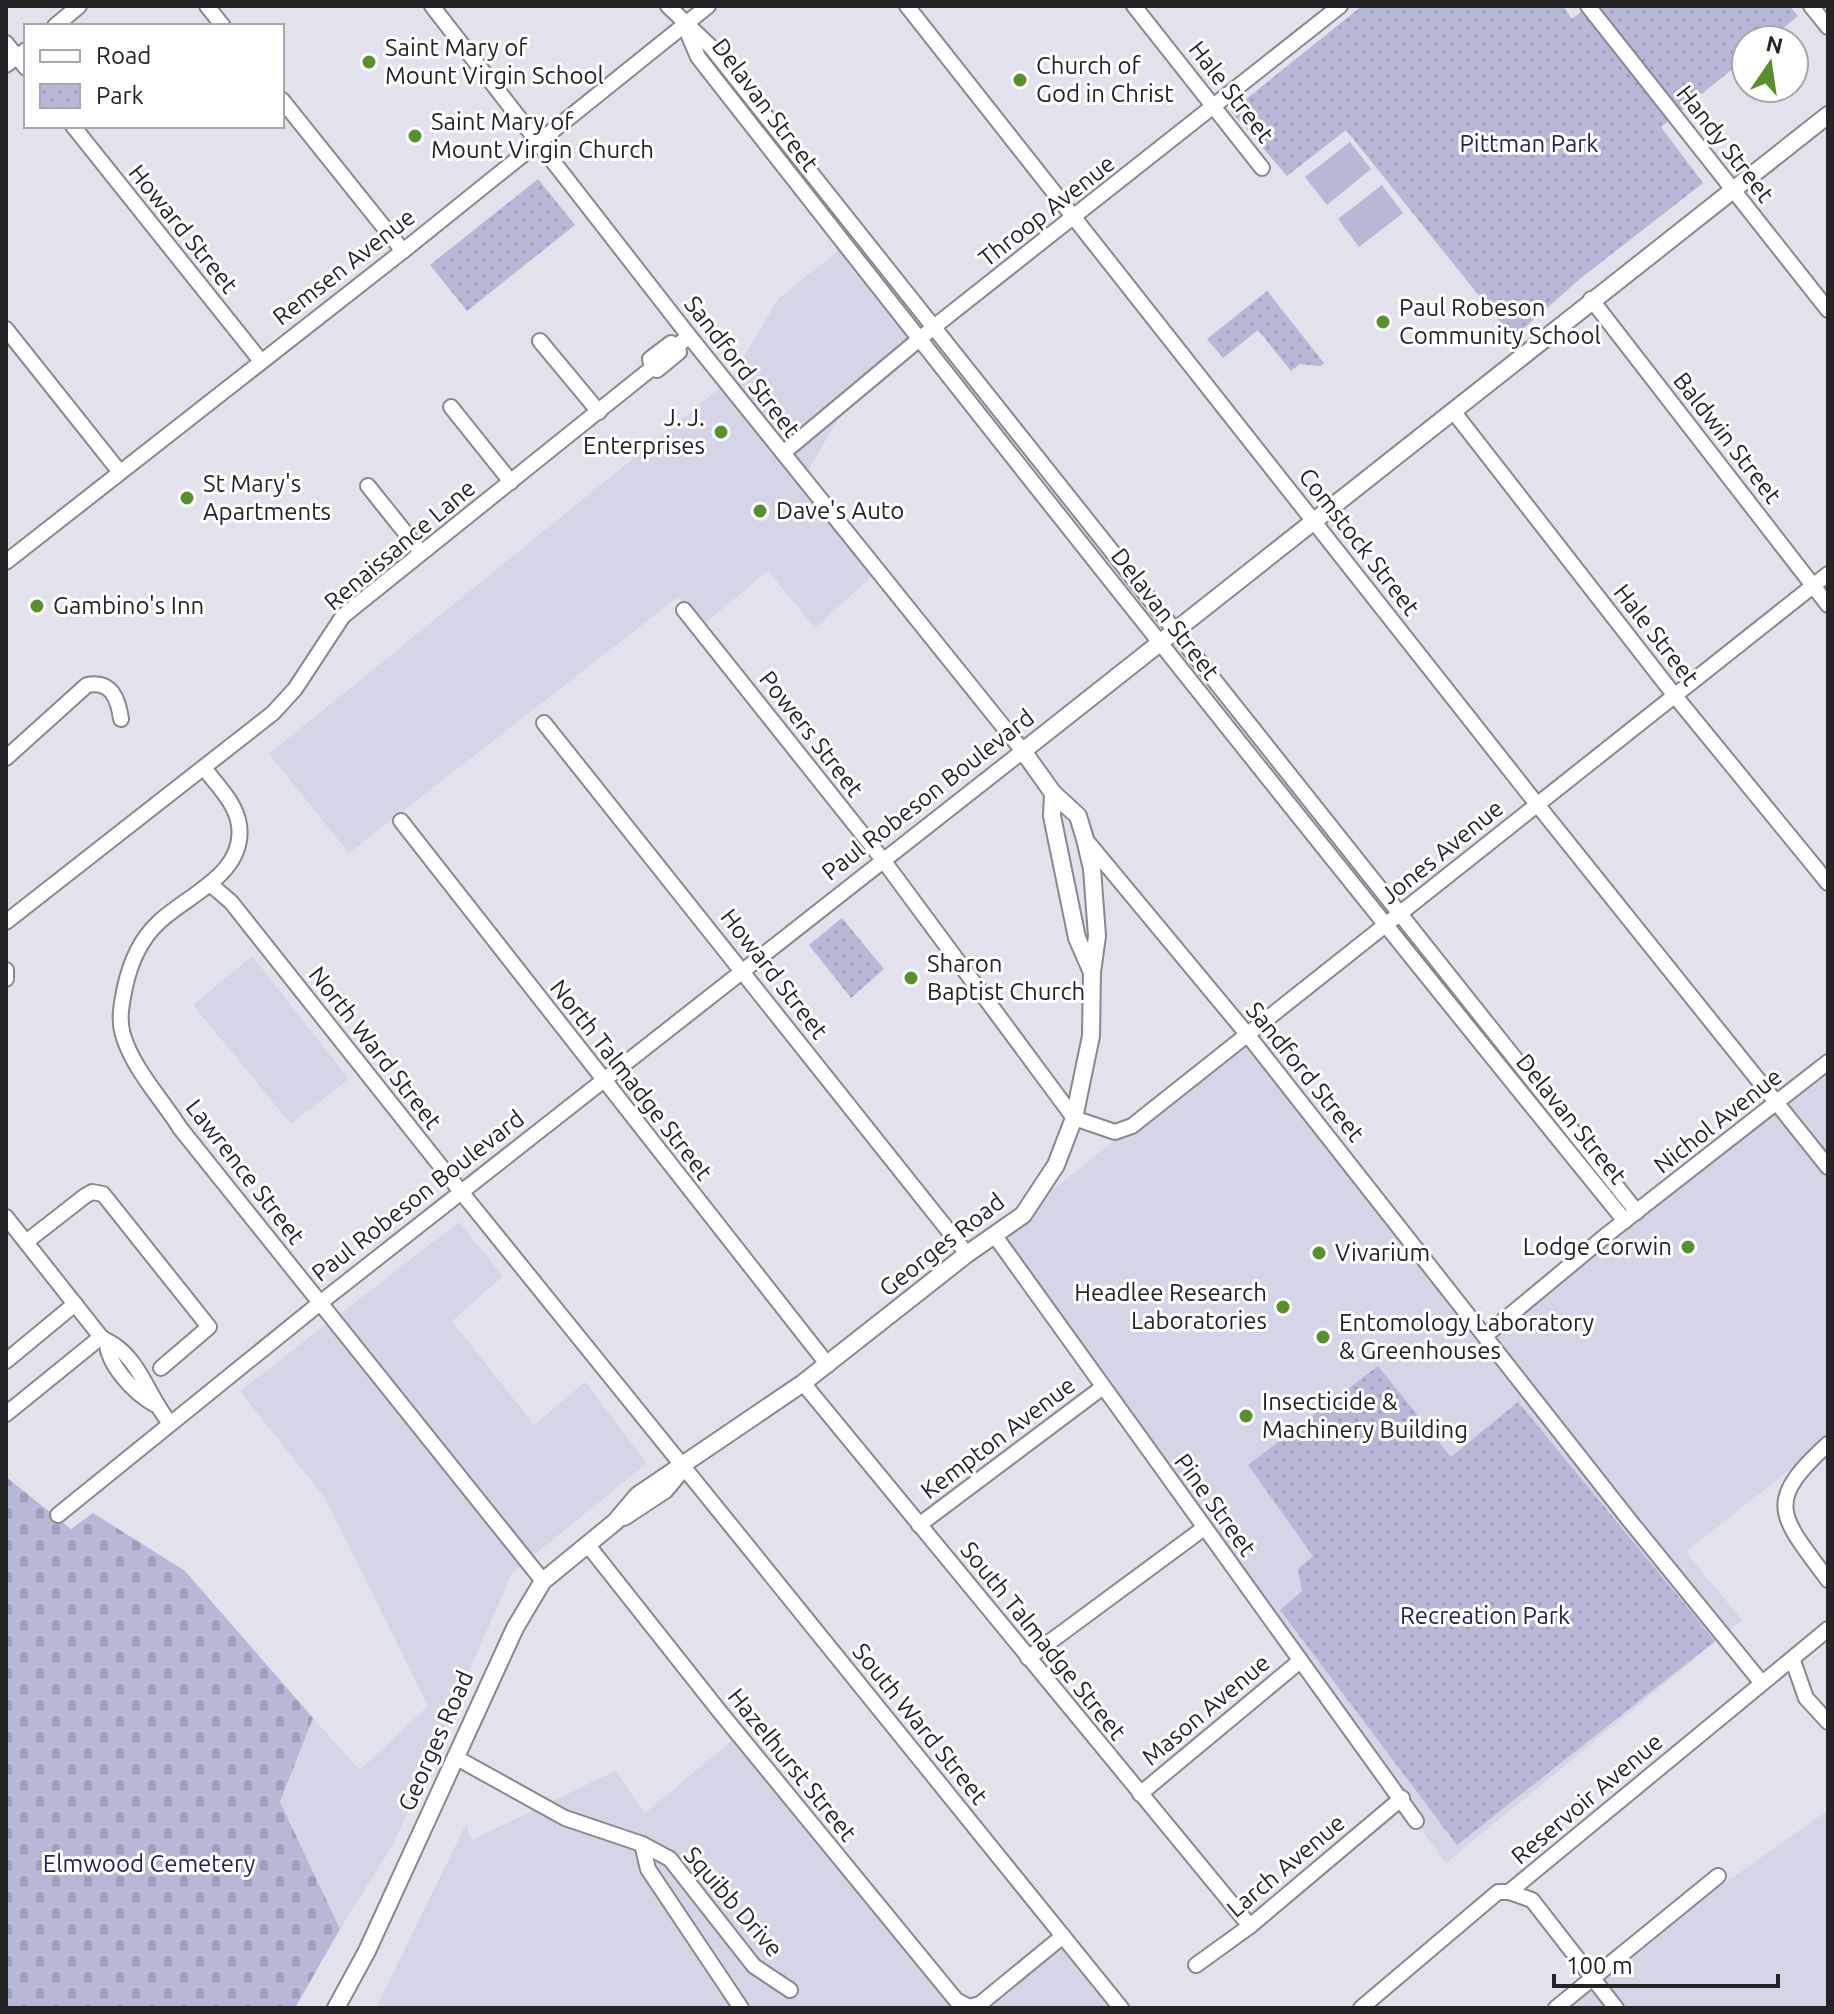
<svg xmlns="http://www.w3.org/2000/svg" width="1834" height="2014" font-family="Ubuntu,sans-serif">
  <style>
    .built { fill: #d4d5e6 }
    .grass { fill: #b7b8d7 }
    .cemetery { fill: url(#cemetery-stones) }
    .park { fill: url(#park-dots) }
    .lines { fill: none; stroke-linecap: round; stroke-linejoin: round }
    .minor-casing { stroke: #888891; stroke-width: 18 }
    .tertiary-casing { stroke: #888891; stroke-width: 20 }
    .minor { stroke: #fff; stroke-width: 14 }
    .tertiary { stroke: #fff; stroke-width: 16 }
    .poi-dot { fill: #58902c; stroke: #fff; stroke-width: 3 }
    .labels { text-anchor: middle; stroke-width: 6; stroke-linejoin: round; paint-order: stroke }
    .poi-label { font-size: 24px; fill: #242427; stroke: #fff; text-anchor: start }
    .street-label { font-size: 24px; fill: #242427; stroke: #fff }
    .park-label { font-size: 24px; fill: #282159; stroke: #fff }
  </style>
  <defs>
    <pattern id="cemetery-stones" width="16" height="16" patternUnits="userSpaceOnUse" patternTransform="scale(2)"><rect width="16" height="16" fill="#b7b8d7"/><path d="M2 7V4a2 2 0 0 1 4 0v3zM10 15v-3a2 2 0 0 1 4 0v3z" fill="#9d9eb9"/></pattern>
    <pattern id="park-dots" width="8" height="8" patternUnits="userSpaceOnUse" patternTransform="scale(2)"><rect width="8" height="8" fill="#b7b8d7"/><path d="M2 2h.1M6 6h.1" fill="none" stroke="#9d9eb9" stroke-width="1.8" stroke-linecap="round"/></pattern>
  </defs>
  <rect width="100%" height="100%" fill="#e2e2ec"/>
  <g class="built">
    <polygon points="854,238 929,331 855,390 806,474 880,569 815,628 768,571 701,626 678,597 349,853 269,754 730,380 778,299"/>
    <polygon points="252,956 349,1079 291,1124 193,1005"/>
    <polygon points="1247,1034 1486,1335 1828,1062 1828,1439 1686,1552 1742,1620 1446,1863 995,1236"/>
    <polygon points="459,1222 503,1276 452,1321 534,1425 585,1382 647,1463 512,1573 394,1843 340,1929 280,1802 313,1718 360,1770 428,1706 326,1500 240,1391"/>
    <polygon points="742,1732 968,2008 376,2008 466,1824 472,1840 615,1771 645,1813"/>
    <polygon points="1828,1810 1828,2008 1563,2008 1594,1976"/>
    <polygon points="1071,1935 1132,2008 976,2008"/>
  </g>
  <g class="grass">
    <polygon points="1350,142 1371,169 1327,205 1305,177"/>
    <polygon points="1382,185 1403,213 1359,247 1338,219"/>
  </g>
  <polygon class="cemetery" points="6,1477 71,1529 93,1513 185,1571 313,1718 280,1802 340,1929 295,2008 6,2008"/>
  <g class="park">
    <polygon points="1362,6 1563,6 1572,19 1589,6 1790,6 1798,16 1769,40 1746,40 1746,58 1661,127 1703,183 1581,278 1513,338 1346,130 1287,176 1231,111"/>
    <polygon points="538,179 575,225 467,311 430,265"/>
    <polygon points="1267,291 1324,363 1321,366 1300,364 1291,371 1258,330 1223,358 1207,339"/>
    <polygon points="842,918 884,969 851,998 809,945"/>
    <polygon points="1378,1366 1451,1457 1518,1402 1715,1641 1457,1845 1280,1610 1302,1591 1298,1569 1313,1556 1248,1465"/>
  </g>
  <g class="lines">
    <g class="minor-casing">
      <g id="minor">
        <polyline points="207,6 223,26"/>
        <polyline points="668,6 711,47 1637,1212"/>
        <polyline points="907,6 1536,803 1828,1167"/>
        <polyline points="1134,6 1262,168"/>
        <polyline points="1588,6 1828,310"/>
        <polyline points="1811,6 1828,27"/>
        <polyline points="55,26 79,6"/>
        <path d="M 686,29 L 698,57 C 1004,448 1312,836 1625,1221"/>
        <polyline points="6,43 26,68"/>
        <polyline points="6,65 26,50"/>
        <polyline points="282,100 403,251"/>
        <polyline points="73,126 260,360"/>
        <polyline points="1591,299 1828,605"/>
        <polyline points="6,329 119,471"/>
        <polyline points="540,341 599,412"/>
        <polyline points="652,368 650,359 671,343 677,346"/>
        <polyline points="451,407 511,482"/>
        <polyline points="1453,411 1675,696 1828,883"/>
        <polyline points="783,453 935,326 1340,6"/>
        <polyline points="368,486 420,551"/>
        <polyline points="6,562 403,251 708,6"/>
        <polyline points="684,610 883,860 1074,1118 1115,1132 1132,1126 1828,574"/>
        <polyline points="544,723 967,1254"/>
        <path d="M 6,758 L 87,685 C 111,680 118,698 121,719"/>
        <path d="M 204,768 C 217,785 236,803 239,825 C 246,874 187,895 158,923 C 140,940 130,964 125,987 C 122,1002 118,1019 123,1035 C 133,1069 162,1099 180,1128 L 543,1581"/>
        <polyline points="401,821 828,1365"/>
        <polyline points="1085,839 1247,1034 1630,1521 1761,1682"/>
        <polyline points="210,884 231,902 462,1193 1121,2008"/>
        <polyline points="6,922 273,713 295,689 343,616 652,368 657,370 679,352 677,346 689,336"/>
        <polyline points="6,970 6,979"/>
        <path d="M 6,1217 L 101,1337 C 106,1341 112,1343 117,1347 C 142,1366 150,1400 170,1423"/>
        <polyline points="995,1236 1416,1821"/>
        <polyline points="26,1242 85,1196 92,1192 103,1194 209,1327 161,1368"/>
        <polyline points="1486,1335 1609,1233 1828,1062"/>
        <path d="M 107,1342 C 107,1364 134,1393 154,1404"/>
        <polyline points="6,1361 75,1304"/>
        <polyline points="803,1383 1250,1926"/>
        <polyline points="6,1414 101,1337"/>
        <path d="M 1828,1444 C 1763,1503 1780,1515 1828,1580"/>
        <polyline points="58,1515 320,1303 1023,751 689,336 432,6"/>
        <polyline points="919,1525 1103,1387"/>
        <polyline points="587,1544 720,1712 956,2000 969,2007 980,2004 1063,1936"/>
        <polyline points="1028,1658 1204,1528"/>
        <polyline points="1793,1661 1806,1698 1828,1722"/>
        <polyline points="455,1757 565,1818 642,1844 670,1859 754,1966 790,1990"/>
        <polyline points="1140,1794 1300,1661"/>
        <polyline points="642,1844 648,1869 741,2008"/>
        <polyline points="1509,1892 1532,1900 1616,2008"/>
        <polyline points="1196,1965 1250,1926 1402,1798"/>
        <polyline points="1361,2008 1498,1892 1509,1892 1828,1629"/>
        <polyline points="1556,2008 1718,1876"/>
      </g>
    </g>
    <g class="tertiary-casing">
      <g id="tertiary">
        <polyline points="1091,970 1077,938 1052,816 1053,793 1023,751 1828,115"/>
        <polyline points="624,1517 665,1490 680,1472"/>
        <polyline points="336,2008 367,1951 515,1628 543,1581 615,1522 638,1495 803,1383 967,1254 1023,1215 1056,1165 1074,1118 1091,1036 1092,972 1097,936 1092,869 1085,839 1078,816 1053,793"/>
      </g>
    </g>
    <use href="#minor" class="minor"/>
    <use href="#tertiary" class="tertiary"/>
  </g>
  <g class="poi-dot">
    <circle cx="369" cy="62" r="8"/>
    <circle cx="1020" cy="80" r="8"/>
    <circle cx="415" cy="136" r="8"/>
    <circle cx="1383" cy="322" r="8"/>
    <circle cx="721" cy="432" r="8"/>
    <circle cx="187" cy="498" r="8"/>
    <circle cx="760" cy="511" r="8"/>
    <circle cx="37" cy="606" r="8"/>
    <circle cx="911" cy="978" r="8"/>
    <circle cx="1688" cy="1247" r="8"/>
    <circle cx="1319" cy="1253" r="8"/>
    <circle cx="1283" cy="1307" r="8"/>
    <circle cx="1323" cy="1337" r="8"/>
    <circle cx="1246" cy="1416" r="8"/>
  </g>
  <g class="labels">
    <g class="poi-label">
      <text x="385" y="56">Saint Mary of<tspan x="385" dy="28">Mount Virgin School</tspan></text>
      <text x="1036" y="74">Church of<tspan x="1036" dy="28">God in Christ</tspan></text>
      <text x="431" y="130">Saint Mary of<tspan x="431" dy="28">Mount Virgin Church</tspan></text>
      <text x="1399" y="316">Paul Robeson<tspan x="1399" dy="28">Community School</tspan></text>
      <text x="705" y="426" text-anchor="end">J. J.<tspan x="705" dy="28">Enterprises</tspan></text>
      <text x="203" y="492">St Mary's<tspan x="203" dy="28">Apartments</tspan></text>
      <text x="776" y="519">Dave's Auto</text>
      <text x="53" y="614">Gambino's Inn</text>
      <text x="927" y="972">Sharon<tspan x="927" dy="28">Baptist Church</tspan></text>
      <text x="1672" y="1255" text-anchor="end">Lodge Corwin</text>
      <text x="1335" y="1261">Vivarium</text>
      <text x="1267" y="1301" text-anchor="end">Headlee Research<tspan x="1267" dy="28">Laboratories</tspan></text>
      <text x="1339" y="1331">Entomology Laboratory<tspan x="1339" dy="28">&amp; Greenhouses</tspan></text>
      <text x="1262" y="1410">Insecticide &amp;<tspan x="1262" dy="28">Machinery Building</tspan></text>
    </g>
    <g class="street-label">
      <text transform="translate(1231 92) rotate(52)" y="8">Hale Street</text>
      <text transform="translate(765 105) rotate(53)" y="8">Delavan Street</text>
      <text transform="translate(1725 144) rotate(52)" y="8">Handy Street</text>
      <text transform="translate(1047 211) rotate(-38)" y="8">Throop Avenue</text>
      <text transform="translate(183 229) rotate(51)" y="8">Howard Street</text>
      <text transform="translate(344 267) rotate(-38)" y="8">Remsen Avenue</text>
      <text transform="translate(742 367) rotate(52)" y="8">Sandford Street</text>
      <text transform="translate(1727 438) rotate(52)" y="8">Baldwin Street</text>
      <text transform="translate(1359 542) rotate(52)" y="8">Comstock Street</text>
      <text transform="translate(400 545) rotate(-40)" y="8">Renaissance Lane</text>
      <text transform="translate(1165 614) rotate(52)" y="8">Delavan Street</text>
      <text transform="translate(1656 635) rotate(52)" y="8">Hale Street</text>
      <text transform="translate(811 734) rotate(52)" y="8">Powers Street</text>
      <text transform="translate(928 795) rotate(-38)" y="8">Paul Robeson Boulevard</text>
      <text transform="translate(1442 852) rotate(-39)" y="8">Jones Avenue</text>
      <text transform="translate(774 974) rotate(52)" y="8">Howard Street</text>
      <text transform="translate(375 1048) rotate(52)" y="8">North Ward Street</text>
      <text transform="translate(1305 1072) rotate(51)" y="8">Sandford Street</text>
      <text transform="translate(631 1080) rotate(52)" y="8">North Talmadge Street</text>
      <text transform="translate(1571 1119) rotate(51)" y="8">Delavan Street</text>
      <text transform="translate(1718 1121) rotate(-38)" y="8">Nichol Avenue</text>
      <text transform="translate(245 1172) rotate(52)" y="8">Lawrence Street</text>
      <text transform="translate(418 1196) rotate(-38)" y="8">Paul Robeson Boulevard</text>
      <text transform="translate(942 1245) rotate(-38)" y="8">Georges Road</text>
      <text transform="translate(998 1438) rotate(-37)" y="8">Kempton Avenue</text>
      <text transform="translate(1215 1505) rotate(54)" y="8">Pine Street</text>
      <text transform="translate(1043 1641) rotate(51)" y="8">South Talmadge Street</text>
      <text transform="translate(1206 1710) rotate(-40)" y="8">Mason Avenue</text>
      <text transform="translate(920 1724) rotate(51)" y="8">South Ward Street</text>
      <text transform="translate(436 1741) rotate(-66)" y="8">Georges Road</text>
      <text transform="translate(792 1765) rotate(51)" y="8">Hazelhurst Street</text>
      <text transform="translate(1587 1799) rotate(-40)" y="8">Reservoir Avenue</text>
      <text transform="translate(1286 1866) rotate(-40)" y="8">Larch Avenue</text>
      <text transform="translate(733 1902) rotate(49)" y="8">Squibb Drive</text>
    </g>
    <g class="park-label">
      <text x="1529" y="152">Pittman Park</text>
      <text x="1485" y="1624">Recreation Park</text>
      <text x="149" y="1872">Elmwood Cemetery</text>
    </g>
  </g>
  <rect width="1834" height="2014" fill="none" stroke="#242427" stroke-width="16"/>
  <rect x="24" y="24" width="260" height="104" fill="#ffffff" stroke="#a7a7a9" stroke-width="2"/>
  <rect x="40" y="50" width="40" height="12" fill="#ffffff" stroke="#a7a7a9" stroke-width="2"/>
  <text x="96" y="64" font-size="24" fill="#242427">Road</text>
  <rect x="40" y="84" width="40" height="24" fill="url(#park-dots)" stroke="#a7a7a9" stroke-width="2"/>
  <text x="96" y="104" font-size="24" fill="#242427">Park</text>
  <g transform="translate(1770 64) rotate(13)"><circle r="38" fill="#ffffff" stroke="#a7a7a9" stroke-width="2"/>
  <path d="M0-6L14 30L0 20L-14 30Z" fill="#58902c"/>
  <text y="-12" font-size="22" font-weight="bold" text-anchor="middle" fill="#242427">N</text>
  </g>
  <path d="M1554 1974v12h224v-12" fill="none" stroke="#242427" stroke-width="4"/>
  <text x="1566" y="1974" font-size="24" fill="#242427" stroke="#ffffff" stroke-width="6" paint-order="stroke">100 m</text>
</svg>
